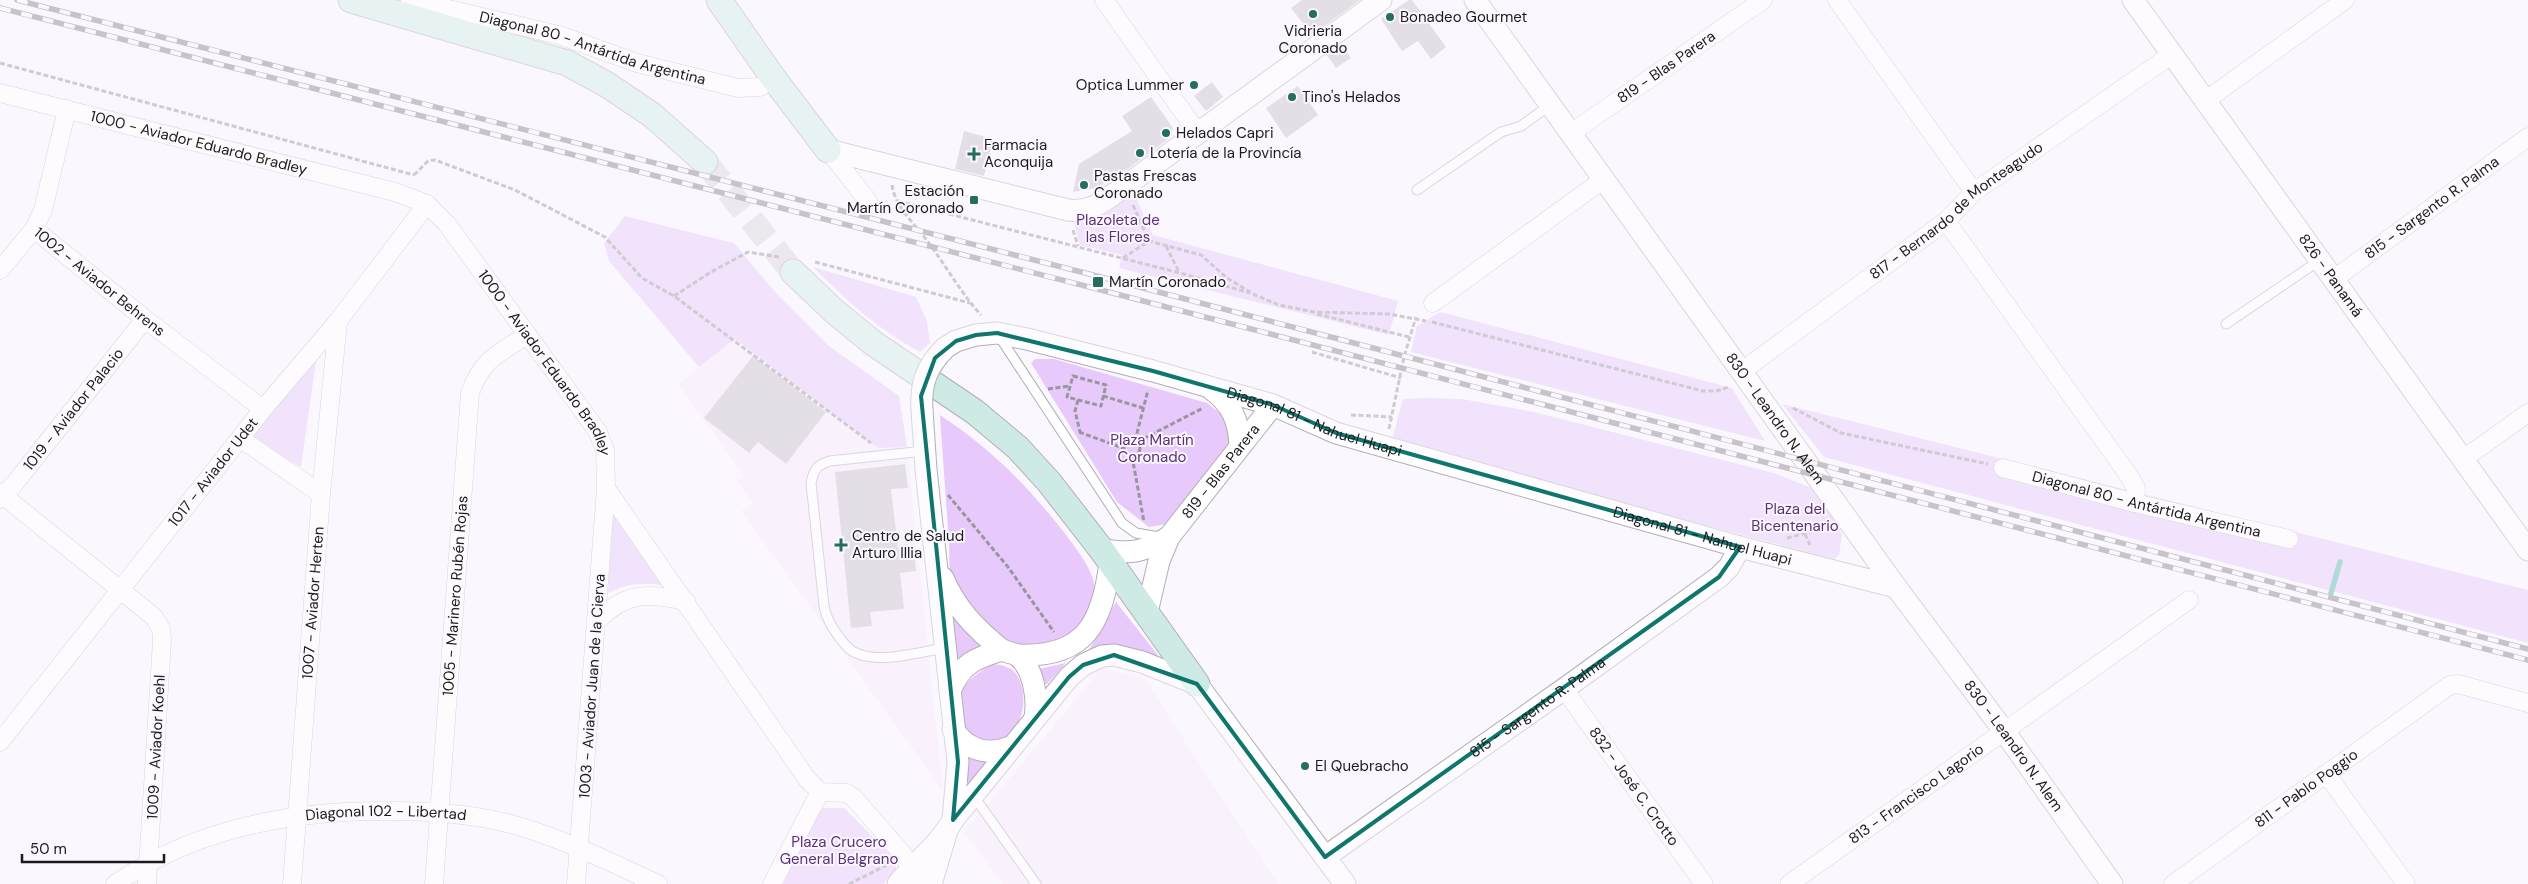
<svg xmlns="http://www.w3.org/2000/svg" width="2528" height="884" font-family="'DM Sans',sans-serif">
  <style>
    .built { fill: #f5ebfd }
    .green { fill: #e7c9fc }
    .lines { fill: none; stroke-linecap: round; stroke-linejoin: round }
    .stream { stroke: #53b7a8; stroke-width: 5.5 }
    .building { fill: #c7c1cc }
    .secondary-tunnel { stroke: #dad6dc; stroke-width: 25; stroke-dasharray: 25 12; stroke-linecap: butt }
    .service-casing { stroke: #b3adb7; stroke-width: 11 }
    .minor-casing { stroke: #b3adb7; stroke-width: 19 }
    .tertiary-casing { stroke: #b3adb7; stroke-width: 23 }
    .secondary-casing { stroke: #b3adb7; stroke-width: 27 }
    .path { stroke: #99969c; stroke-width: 3; stroke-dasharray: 5 2.5; stroke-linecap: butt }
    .service { stroke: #fff; stroke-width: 9 }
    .minor { stroke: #fff; stroke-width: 18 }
    .tertiary { stroke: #fff; stroke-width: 21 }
    .secondary { stroke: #ceeae5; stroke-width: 25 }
    .rail-casing { stroke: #878489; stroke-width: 5.5 }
    .rail { stroke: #fbf7fe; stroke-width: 4; stroke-dasharray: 11; stroke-linecap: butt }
    .tertiary-bridge-casing { stroke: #b3adb7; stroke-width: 23; stroke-linecap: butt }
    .tertiary-bridge { stroke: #fff; stroke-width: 21 }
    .marked { fill: none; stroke: #0f766e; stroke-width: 4; stroke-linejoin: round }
    .poi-dot { fill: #256c61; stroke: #fbf7fe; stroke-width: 2 }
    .labels { text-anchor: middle; stroke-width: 4; stroke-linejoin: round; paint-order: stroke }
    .poi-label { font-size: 15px; fill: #1c1a1e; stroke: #fbf7fe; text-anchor: start }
    .street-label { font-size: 15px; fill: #1c1a1e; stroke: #fbf7fe }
    .park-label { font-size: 15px; fill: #5d2e78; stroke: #fbf7fe }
  </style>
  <rect width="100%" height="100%" fill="#fbf7fe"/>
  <g class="built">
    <polygon points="735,339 878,448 907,447 943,791 741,511 752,503 737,481 744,476 678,384"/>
    <polygon points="1102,668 1146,678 1171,720 1278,884 1003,884 964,832"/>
  </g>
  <g class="green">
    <polygon points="1131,187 1153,235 1398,301 1389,335 1119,268 1122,255 1080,245 1072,215"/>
    <polygon points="625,216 734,243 776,293 829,346 899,396 907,447 878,448 735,339 699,367 609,261 604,243"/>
    <path d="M 813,267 L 916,297 L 927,321 L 930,343 L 920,352 C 876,328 848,302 813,267 Z"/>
    <polygon points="1440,312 1732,388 1765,441 1411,352 1417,326"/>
    <polygon points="318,347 301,467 247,438"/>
    <polygon points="1035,359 1054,359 1207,403 1221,414 1229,431 1228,450 1167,524 1149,527 1117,502 1031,363"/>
    <polygon points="1428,398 1462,399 1534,412 1774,473 1819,491 1842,535 1839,555 1834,559 1391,443 1403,399"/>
    <polygon points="1782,404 2528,590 2528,643 1824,457"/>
    <path d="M 940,415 C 991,449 1025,483 1063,531 C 1076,549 1096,571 1095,594 C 1093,638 1041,655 1006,643 C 989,637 960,601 953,585 C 948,574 950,556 949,543 C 946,501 943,458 940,415 Z"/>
    <path d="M 612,508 L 662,585 C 641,582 626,584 608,593 Z"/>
    <polygon points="1116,602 1164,663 1128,650 1089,650"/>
    <polygon points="949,612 965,631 983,645 954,664"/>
    <polygon points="1066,663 1046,685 1039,669"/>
    <path d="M 993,664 C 1002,665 1012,667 1017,675 C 1029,694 1024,730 1002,740 C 990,745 979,740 968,737 C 949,700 960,682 993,664 Z"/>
    <polygon points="967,754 979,760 992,763 968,785"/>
    <polygon points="821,808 844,808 896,860 896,870 883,884 783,884"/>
  </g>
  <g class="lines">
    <polyline class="stream" points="2331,593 2340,562"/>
  </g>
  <g class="building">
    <polygon points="1302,0 1360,0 1312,35 1291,8"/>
    <polygon points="1409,0 1412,0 1446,47 1431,59 1418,41 1402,51 1381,19"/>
    <polygon points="1342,45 1351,58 1336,68 1327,55"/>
    <polygon points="1212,82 1223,97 1206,111 1194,96"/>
    <polygon points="1298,86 1318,115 1286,138 1266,108"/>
    <polygon points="1151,97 1173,128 1171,137 1129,168 1096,188 1073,192 1079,164 1132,131 1122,116"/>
    <polygon points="964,131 993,139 984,176 955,169"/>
    <polygon points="753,356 826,412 786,464 758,442 749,453 704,418"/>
    <polygon points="905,464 908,488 891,489 898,548 914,546 916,571 900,573 904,609 870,612 872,626 851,628 835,472"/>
  </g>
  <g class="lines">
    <polyline class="secondary-tunnel" points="705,162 793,272"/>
    <g class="service-casing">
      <g id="service">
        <polyline points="1417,190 1501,132 1521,126 1550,105"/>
        <polyline points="2226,324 2320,260"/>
        <polyline points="999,336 1122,523 1136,533 1159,537"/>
        <path d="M 924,451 L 830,461 C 817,465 814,469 811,483 L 824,606 C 826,618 832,627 839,637 C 844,643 848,650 856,653 C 881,664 919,652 945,648"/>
        <polyline points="973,795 1036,884"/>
      </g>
    </g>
    <g class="minor-casing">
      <g id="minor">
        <path id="s1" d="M 410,0 L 559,35 L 637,63 L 738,88 L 760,87 L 774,79"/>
        <polyline points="1104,0 1197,132"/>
        <polyline points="1837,0 1974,192"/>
        <path id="s2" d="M 0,93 L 395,192 L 427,204 L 447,224 L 598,432 L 605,451 L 606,488 L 576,884"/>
        <polyline points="2205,101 2345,0"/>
        <path id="s3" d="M 67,109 L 43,210 L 34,229 L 145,319 L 263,409"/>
        <path id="s4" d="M 1571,133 L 1763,0"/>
        <polyline points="828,150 868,201"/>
        <polyline points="1946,221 2127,473 2136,488 2135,503"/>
        <polyline points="0,270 34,229"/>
        <path id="s5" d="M 2334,279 L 2528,137"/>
        <polyline points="1433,303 1604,179"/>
        <path id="s6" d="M 1742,371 L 1946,221 L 1974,192 L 2171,55"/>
        <polyline points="241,439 321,494"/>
        <polyline points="2462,460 2528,413"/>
        <path id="s7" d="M 2003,468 L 2135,503 L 2289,539"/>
        <polyline points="606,488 807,779 820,792 846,793 853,797 901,852 922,884"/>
        <polyline points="0,493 154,617 161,629 162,640 147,884"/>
        <path id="s8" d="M 0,499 L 15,483 L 145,319"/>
        <path d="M 597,621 C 626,591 648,593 686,601"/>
        <path id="s9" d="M 1564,689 L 1704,884"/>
        <path id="s10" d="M 0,742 L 263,409 L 338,321 L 427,204"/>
        <polyline points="2327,775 2406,884"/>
        <path id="s11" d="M 115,884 C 195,828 294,810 391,811 C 431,811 472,814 511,824 C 562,838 610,862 658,884"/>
        <path id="s12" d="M 292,884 L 321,494 L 338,321"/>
        <path id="s13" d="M 434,884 L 470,393 C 483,358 498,354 527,335"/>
        <polyline points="772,884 820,792"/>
        <path id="s14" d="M 1789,884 L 2189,600"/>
        <path id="s15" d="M 2173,884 L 2450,685 L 2458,684 L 2528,703"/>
      </g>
    </g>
    <g class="tertiary-casing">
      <g id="tertiary">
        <path id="s16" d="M 1475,0 L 1896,587 L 2004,731 L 2112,884"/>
        <path id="s17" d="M 2133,0 L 2528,550"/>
        <path d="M 828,150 L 1068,210 C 1093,213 1104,200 1124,187 L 1381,0"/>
        <path id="s18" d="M 945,348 L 956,341 L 976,335 L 997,333 L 1027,339 L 1153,371 L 1273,405 L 1336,433 L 1740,547 L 1896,587"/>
        <path d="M 1211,389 C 1232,404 1239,421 1240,446"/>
        <polyline points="922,410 926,470 958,762 953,820"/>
        <path d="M 1101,549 C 1131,555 1143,552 1169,537"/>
        <path d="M 943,578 C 956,609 976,629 1002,650"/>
        <path id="s19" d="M 1147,612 L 1159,561 L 1169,537 L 1273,405"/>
        <path d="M 1017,655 C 1085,658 1102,624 1110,563"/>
        <path d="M 950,691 C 961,664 975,658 1002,650 C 1006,652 1013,653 1017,655 C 1034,668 1038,699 1035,717"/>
        <path d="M 953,729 C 968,752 989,756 1013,746"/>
        <path id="s20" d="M 1325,857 L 1564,689 L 1719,577 L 1729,567 L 1740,547"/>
        <path d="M 898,884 C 915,862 939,845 953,820 L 1069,677 L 1083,665 L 1102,656 L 1114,655 L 1142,662 L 1197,684 L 1345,884"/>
        <polyline points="931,884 946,834"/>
      </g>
    </g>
    <g class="secondary-casing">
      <g id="secondary">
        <polyline points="351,0 567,63 606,84 652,115 705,162"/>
        <polyline points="719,0 774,79 828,150"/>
        <polyline points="793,272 834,311 873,343 975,412 1018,448 1049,482 1101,549 1197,684"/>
      </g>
    </g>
    <g class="path">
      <polyline points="0,63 414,175"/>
      <polyline points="414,175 428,161 435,160 515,190 605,237 642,278 674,296 871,443"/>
      <path d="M 892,185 C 895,208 918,227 931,246 C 948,269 961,293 981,315"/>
      <polyline points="898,201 1180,273 1250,293"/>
      <polyline points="1133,205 1149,241"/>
      <polyline points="1073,230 1078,246"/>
      <polyline points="1166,246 1179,272"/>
      <polyline points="1123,258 1149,241 1201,255 1227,278 1255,295 1279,305 1314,312 1389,314 1426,321"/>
      <polyline points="815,262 970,303"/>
      <polyline points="674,296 711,272 748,252 779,257"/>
      <polyline points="1317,314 1409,337"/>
      <polyline points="1432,322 1703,391 1716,391 1729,387"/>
      <polyline points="1312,352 1401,378"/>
      <polygon points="1073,376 1106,385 1101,406 1067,397"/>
      <polyline points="1048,389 1070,386"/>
      <polyline points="1103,396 1143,408"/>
      <polyline points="1078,400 1075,411 1080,432"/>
      <polyline points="1793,408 1841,433 1988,464"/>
      <polyline points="1351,415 1392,417"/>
      <polyline points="1389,429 1404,357 1416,317"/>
      <polyline points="1079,432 1123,448"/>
      <circle cx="1132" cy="448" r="8"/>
      <polyline points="1135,441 1148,390"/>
      <polyline points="1137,442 1203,408"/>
      <polyline points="1132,456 1144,522"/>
      <polyline points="948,495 1008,567 1054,632"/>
      <polyline points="1805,534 1810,545"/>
      <polyline points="1787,538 1830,527"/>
      <polyline points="849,884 887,865"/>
    </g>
    <use href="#service" class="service"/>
    <use href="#minor" class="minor"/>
    <use href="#tertiary" class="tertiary"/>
    <use href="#secondary" class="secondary"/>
    <g class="rail-casing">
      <g id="rail">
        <polyline points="17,0 1097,276 2528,649"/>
        <polyline points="0,8 1097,289 2528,660"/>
      </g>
    </g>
    <use href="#rail" class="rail"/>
    <g class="tertiary-bridge-casing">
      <path id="tertiary-bridge" d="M 922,410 C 920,384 927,366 945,348"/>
    </g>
    <use href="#tertiary-bridge" class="tertiary-bridge"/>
  </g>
  <path d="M0 0H2528V884H0ZM 997,333 L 1153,371 L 1273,405 L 1336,433 L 1740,547 L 1719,577 L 1325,857 L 1197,684 L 1114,655 L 1083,665 L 1069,677 L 953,820 L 958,762 L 921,396 L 935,358 L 956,341 L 976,335 Z" fill="#fbf7fe" fill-opacity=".55" fill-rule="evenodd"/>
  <path class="marked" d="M 997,333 L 1153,371 L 1273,405 L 1336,433 L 1740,547 L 1719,577 L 1325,857 L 1197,684 L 1114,655 L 1083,665 L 1069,677 L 953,820 L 958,762 L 921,396 L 935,358 L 956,341 L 976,335 Z"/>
  <g class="poi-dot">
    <circle cx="1313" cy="14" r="5"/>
    <circle cx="1390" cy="17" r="5"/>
    <circle cx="1194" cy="85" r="5"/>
    <circle cx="1292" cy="97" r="5"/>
    <circle cx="1166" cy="133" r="5"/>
    <circle cx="1140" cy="153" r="5"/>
    <path d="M971.5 146.5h5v5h5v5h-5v5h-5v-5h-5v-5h5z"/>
    <circle cx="1084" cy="185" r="5"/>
    <rect x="969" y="195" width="10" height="10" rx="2.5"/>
    <rect x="1092" y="276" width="12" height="12" rx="2.5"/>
    <path d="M838.5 537.5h5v5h5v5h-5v5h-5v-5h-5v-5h5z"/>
    <circle cx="1305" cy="766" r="5"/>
  </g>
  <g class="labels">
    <g class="poi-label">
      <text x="1400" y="22">Bonadeo Gourmet</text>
      <text x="1313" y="36" text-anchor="middle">Vidrieria<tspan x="1313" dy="17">Coronado</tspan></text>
      <text x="1184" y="90" text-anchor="end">Optica Lummer</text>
      <text x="1302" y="102">Tino's Helados</text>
      <text x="1176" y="138">Helados Capri</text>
      <text x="984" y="150">Farmacia<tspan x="984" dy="17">Aconquija</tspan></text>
      <text x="1150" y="158">Lotería de la Provincía</text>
      <text x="1094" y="181">Pastas Frescas<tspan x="1094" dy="17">Coronado</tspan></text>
      <text x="964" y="196" text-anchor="end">Estación<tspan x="964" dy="17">Martín Coronado</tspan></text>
      <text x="1109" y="287">Martín Coronado</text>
      <text x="852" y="541">Centro de Salud<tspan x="852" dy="17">Arturo Illia</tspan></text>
      <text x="1315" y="771">El Quebracho</text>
    </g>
    <g class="street-label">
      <text dy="5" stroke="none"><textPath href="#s1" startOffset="189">Diagonal 80 - Antártida Argentina</textPath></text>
      <text dy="5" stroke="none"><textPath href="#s4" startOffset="116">819 - Blas Parera</textPath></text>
      <text dy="5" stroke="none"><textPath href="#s2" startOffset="205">1000 - Aviador Eduardo Bradley</textPath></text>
      <text dy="5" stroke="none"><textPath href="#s5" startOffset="121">815 - Sargento R. Palma</textPath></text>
      <text dy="5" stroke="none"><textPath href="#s6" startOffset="268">817 - Bernardo de Monteagudo</textPath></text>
      <text dy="5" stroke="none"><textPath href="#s17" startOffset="339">826 - Panamá</textPath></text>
      <text dy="5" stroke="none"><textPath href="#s3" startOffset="209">1002 - Aviador Behrens</textPath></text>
      <text dy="5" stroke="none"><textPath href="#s2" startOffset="640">1000 - Aviador Eduardo Bradley</textPath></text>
      <text dy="5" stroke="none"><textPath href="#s8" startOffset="116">1019 - Aviador Palacio</textPath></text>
      <text dy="5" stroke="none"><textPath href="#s16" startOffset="515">830 - Leandro N. Alem</textPath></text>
      <text dy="5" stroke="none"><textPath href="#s18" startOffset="385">Diagonal 81 - Nahuel Huapi</textPath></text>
      <text dy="5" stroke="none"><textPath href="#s19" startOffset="162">819 - Blas Parera</textPath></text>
      <text dy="5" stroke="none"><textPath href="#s10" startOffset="344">1017 - Aviador Udet</textPath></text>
      <text dy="5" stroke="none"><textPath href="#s7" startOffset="148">Diagonal 80 - Antártida Argentina</textPath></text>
      <text dy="5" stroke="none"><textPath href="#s18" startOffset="790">Diagonal 81 - Nahuel Huapi</textPath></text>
      <text dy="5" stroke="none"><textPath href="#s13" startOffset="289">1005 - Marinero Rubén Rojas</textPath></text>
      <text dy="5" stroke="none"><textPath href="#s12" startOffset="282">1007 - Aviador Herten</textPath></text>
      <text transform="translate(592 686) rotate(-86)" y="5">1003 - Aviador Juan de la Cierva</text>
      <text dy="5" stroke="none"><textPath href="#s20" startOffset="260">815 - Sargento R. Palma</textPath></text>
      <text dy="5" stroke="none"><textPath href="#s16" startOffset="920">830 - Leandro N. Alem</textPath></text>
      <text transform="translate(156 747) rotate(-87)" y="5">1009 - Aviador Koehl</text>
      <text dy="5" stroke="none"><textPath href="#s9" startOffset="120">832 - José C. Crotto</textPath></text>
      <text dy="5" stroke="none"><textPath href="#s15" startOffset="164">811 - Pablo Poggio</textPath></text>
      <text dy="5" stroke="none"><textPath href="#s14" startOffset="156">813 - Francisco Lagorio</textPath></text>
      <text dy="5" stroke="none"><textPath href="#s11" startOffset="285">Diagonal 102 - Libertad</textPath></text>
    </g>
    <g class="park-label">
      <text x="1118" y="225">Plazoleta de<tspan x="1118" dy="17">las Flores</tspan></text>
      <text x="1152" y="445">Plaza Martín<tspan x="1152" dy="17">Coronado</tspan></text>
      <text x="1795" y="514">Plaza del<tspan x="1795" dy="17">Bicentenario</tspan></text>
      <text x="839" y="847">Plaza Crucero<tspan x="839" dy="17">General Belgrano</tspan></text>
    </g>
  </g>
  <path d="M22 854v8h142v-8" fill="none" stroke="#1c1a1e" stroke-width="2.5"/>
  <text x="30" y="854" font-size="15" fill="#1c1a1e" stroke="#fbf7fe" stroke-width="4" paint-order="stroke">50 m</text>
</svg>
